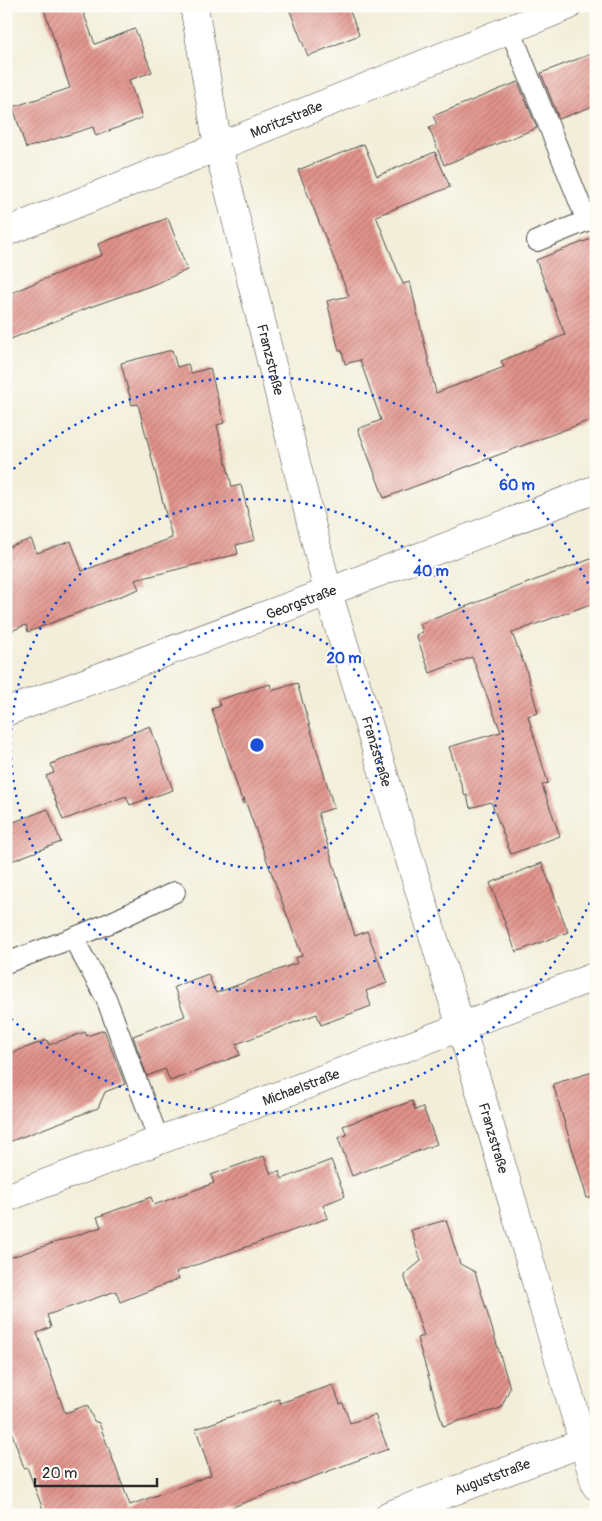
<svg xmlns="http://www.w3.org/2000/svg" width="602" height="1521" font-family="Pangolin,sans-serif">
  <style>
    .building { fill: url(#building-hatch) }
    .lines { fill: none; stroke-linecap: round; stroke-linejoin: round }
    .service-casing { stroke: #494845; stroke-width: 22 }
    .minor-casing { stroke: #494845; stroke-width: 29 }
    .service { stroke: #fff; stroke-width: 20 }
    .minor { stroke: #fff; stroke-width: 28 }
    .ring { fill: none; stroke: #1d4ed8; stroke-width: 2.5; stroke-dasharray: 2.5 5 }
    .labels { text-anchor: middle; stroke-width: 4; stroke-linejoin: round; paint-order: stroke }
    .street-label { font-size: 14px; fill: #2b2b2b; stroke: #fdfcf7 }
    .centre { fill: #1d4ed8; stroke: #fdfcf7; stroke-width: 2.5 }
    .ring-label { font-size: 15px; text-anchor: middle; font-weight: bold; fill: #1d4ed8; stroke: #fdfcf7; stroke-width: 4; stroke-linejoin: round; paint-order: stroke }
  </style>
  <defs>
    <pattern id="building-hatch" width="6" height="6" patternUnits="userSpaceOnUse" patternTransform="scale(1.25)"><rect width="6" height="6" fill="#e1938b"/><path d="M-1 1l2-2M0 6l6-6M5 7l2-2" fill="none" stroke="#b77872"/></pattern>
  </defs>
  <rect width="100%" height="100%" fill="#fdfcf7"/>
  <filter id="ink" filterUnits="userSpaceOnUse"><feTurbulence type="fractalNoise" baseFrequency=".02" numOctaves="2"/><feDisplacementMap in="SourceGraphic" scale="10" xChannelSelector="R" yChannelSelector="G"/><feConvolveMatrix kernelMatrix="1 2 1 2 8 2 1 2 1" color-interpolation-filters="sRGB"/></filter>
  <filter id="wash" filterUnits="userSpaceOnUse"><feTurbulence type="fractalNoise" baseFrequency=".0096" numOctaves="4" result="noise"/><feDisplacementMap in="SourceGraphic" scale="20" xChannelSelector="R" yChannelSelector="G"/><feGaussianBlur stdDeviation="1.12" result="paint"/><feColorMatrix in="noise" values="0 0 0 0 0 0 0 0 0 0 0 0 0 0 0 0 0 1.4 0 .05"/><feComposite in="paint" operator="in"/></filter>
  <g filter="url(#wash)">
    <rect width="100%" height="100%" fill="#f2eed9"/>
    <g id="blocks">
      <g class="building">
        <polygon points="43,6 81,6 95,44 135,29 152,72 129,80 142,118 96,136 93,127 26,148 13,107 70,88"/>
        <polygon points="288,6 348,6 359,35 308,56"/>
        <polygon points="596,52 596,105 559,119 541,73"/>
        <polygon points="518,82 537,128 444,165 429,128 437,124 433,116"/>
        <polygon points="364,144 377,176 435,152 450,187 376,216 403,284 410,282 436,393 504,367 501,361 565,335 536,260 596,237 596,418 384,498 358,429 381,420 360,360 345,364 342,351 339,351 327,301 349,296 298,170"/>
        <polygon points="168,218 187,270 150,286 90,307 6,341 6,295 102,255 98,244"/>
        <polygon points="172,350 177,367 188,364 191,373 210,368 224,423 217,425 232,487 241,485 255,540 236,545 238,554 135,580 139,589 28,632 26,625 6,633 6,548 31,539 37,553 71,541 82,571 172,538 138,404 132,405 121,363"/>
        <polygon points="596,557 596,602 512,633 526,669 538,713 528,716 548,783 542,785 560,836 511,854 491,802 470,808 467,795 465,796 449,747 501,732 472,657 430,673 416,635 423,632 420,624"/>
        <polygon points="297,683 334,808 318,813 355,936 367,931 387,983 366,991 371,1006 321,1025 317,1014 236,1044 240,1055 170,1081 165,1069 147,1076 133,1036 185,1016 174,987 208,974 216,993 297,963 295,958 302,956 244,798 243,804 212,709 220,706 218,700 270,684 272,691"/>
        <polygon points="150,726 173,790 130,805 126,796 63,820 46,776 54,773 51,764"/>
        <polygon points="48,809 61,842 6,863 6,825"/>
        <polygon points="542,863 568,932 516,952 490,883"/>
        <polygon points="104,1030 125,1084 105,1092 98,1108 6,1143 6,1055 47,1040 49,1045 85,1032 87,1036"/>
        <polygon points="596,1071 596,1197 587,1198 553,1084"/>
        <polygon points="412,1101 415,1110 423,1107 437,1144 352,1176 338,1138 347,1135 343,1126"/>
        <polygon points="264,1156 271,1174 279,1171 282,1179 331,1160 345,1196 323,1205 328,1218 176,1272 179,1279 120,1302 116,1291 47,1315 51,1327 37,1333 65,1413 87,1405 94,1421 99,1423 130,1505 211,1475 196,1429 279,1399 280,1403 333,1385 340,1404 343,1403 350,1423 375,1415 388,1449 211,1515 45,1515 27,1467 24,1468 6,1416 6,1259 101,1227 97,1217 151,1197 154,1205 214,1183 211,1175"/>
        <polygon points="446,1220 460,1264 475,1272 510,1388 501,1408 443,1426 417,1338 424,1336 404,1275 421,1261 411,1230"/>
      </g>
    </g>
  </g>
  <g filter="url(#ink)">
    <use href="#blocks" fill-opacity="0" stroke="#494845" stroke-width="1"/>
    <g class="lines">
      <g class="service-casing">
        <g id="service">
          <polyline points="510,29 587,221"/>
          <polyline points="537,241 596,217"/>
          <polyline points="73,938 112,922 175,892"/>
          <polyline points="6,963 73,938 106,998 159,1141"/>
        </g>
      </g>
      <g class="minor-casing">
        <g id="minor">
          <path id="s1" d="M 194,6 L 218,146 L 328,592 L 461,1027 L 596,1486"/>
          <path id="s2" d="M 6,232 L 568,6"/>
          <path id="s3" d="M 6,712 L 328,592 L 596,489"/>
          <path id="s4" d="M 6,1198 L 596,976"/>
          <path id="s5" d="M 389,1515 L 596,1438"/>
        </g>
      </g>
      <use href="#service" class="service"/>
      <use href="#minor" class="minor"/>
    </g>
  </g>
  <g class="ring">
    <circle cx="257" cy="745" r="123"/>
    <circle cx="257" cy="745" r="246"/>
    <path d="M596 889A368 368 0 0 1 8 1016M8 474A368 368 0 0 1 596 601"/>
  </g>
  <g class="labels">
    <g class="street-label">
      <text dy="5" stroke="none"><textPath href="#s2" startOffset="302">Moritzstraße</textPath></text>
      <text dy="5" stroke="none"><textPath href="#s1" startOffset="362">Franzstraße</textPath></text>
      <text dy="5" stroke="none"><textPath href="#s3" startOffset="315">Georgstraße</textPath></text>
      <text dy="5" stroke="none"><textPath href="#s1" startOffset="768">Franzstraße</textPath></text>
      <text dy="5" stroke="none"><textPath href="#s4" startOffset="315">Michaelstraße</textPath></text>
      <text dy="5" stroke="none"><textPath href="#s1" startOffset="1172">Franzstraße</textPath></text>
      <text dy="5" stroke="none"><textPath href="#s5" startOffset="110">Auguststraße</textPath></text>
    </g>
  </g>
  <circle cx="257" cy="745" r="8" class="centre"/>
  <g class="ring-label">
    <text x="517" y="490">60 m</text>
    <text x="431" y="576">40 m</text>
    <text x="344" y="663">20 m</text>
  </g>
  <rect width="602" height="1521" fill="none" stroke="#fdfcf7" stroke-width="25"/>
  <path d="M35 1478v8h122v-8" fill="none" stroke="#2b2b2b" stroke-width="2.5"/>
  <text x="42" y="1478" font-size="15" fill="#2b2b2b" stroke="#fdfcf7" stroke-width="4" paint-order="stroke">20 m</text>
</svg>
